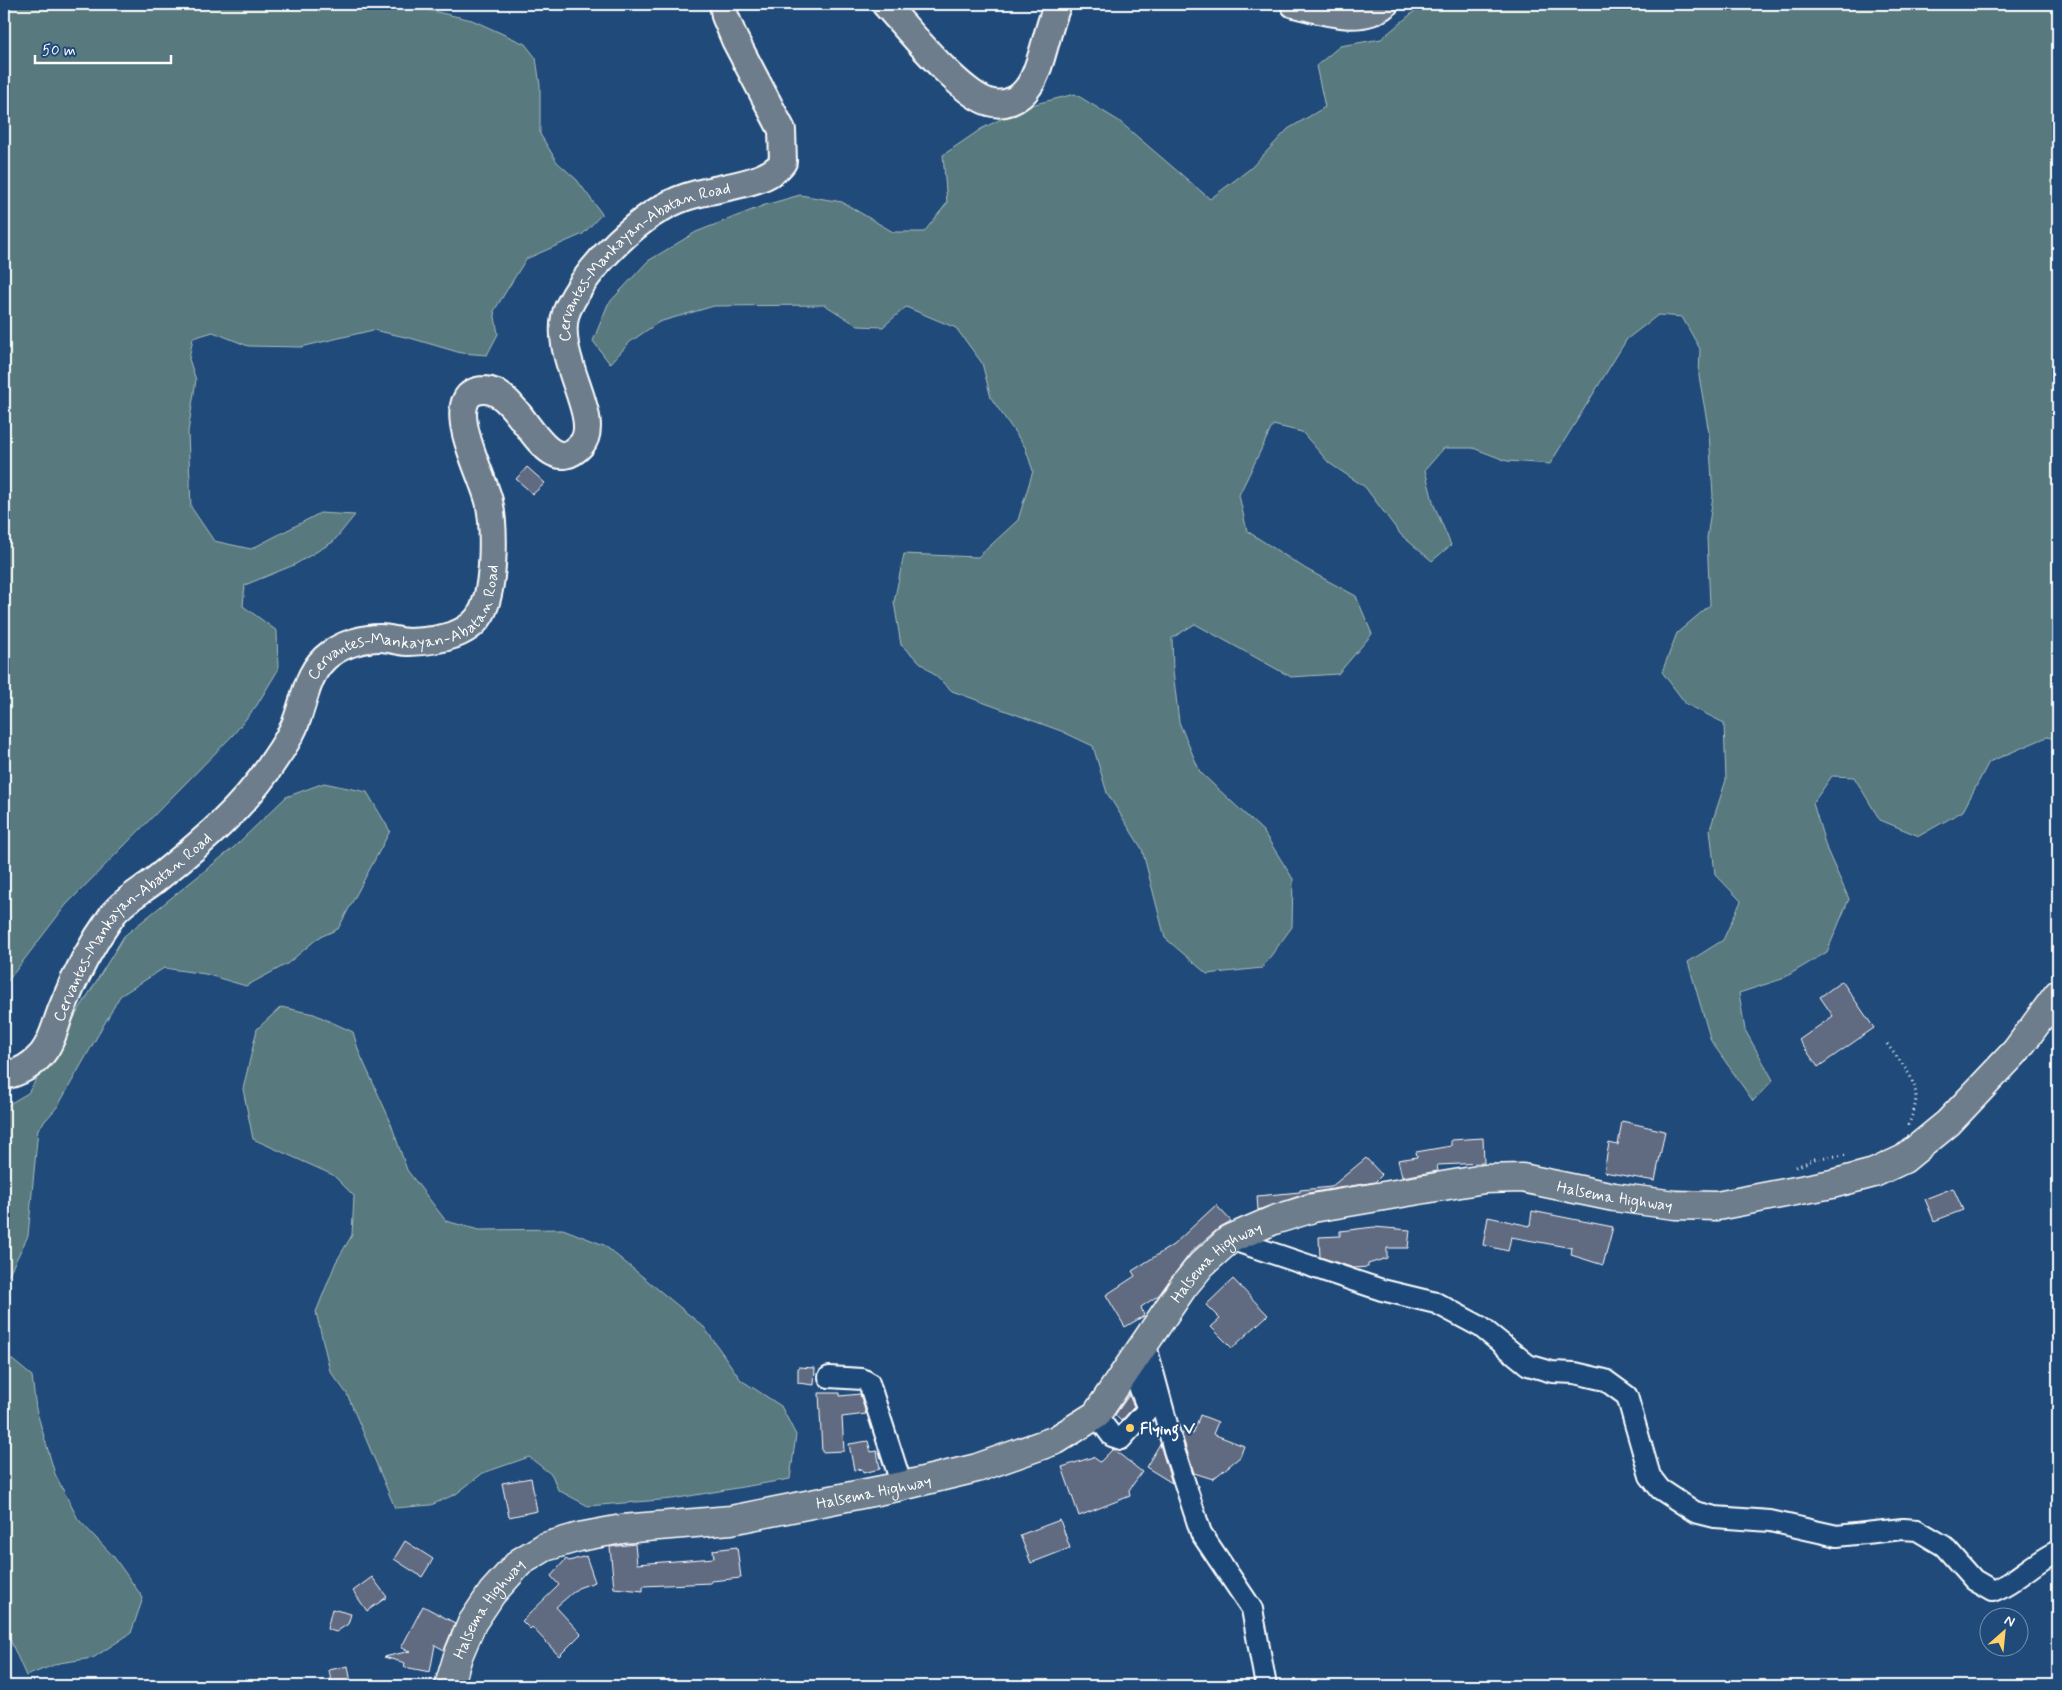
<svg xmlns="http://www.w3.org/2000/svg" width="2062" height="1690" font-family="Mynerve,sans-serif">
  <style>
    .green { fill: #587a7e; stroke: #acbcbe }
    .building { fill: #616b81; stroke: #fff }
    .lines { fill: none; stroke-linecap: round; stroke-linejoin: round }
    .minor-casing { stroke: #fff; stroke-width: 24 }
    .major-casing { stroke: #fff; stroke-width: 30 }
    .highway-casing { stroke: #fff; stroke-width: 31 }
    .path { stroke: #fff; stroke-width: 3; stroke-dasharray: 1 4; stroke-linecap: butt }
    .minor { stroke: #1f4a7a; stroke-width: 20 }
    .major { stroke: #6d7d8c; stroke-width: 26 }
    .highway { stroke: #6d7d8c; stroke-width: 28 }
    .poi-dot { fill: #ffd166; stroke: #1f4a7a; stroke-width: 2 }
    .labels { text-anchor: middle; stroke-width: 4; stroke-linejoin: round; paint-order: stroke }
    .street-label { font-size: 16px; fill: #fff; stroke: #1f4a7a }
    .poi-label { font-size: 16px; font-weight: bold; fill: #fff; stroke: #1f4a7a; text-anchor: start }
  </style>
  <rect width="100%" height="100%" fill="#1f4a7a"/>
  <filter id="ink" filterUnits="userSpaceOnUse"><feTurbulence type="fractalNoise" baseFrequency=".02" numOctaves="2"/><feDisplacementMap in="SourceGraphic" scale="10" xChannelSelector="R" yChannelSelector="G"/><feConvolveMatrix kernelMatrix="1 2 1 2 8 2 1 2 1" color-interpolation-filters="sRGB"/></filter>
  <g filter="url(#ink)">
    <g class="green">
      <polygon points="4,4 402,4 472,20 525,44 536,58 540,85 540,134 557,162 577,180 602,214 583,234 526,259 494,311 498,334 487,355 461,353 410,338 373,330 301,347 248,346 213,332 193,338 189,359 196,380 188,432 191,507 214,541 251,549 320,513 355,515 333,542 294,565 245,585 243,606 277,631 278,670 257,705 233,735 66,905 4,986"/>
      <polygon points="1423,4 2058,4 2058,740 2047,737 1989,762 1963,811 1919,836 1880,820 1854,777 1832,776 1813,803 1827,850 1849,899 1827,952 1782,979 1739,993 1745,1030 1773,1080 1753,1101 1711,1041 1688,962 1723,940 1741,901 1715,874 1710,829 1726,780 1724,723 1686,704 1662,672 1677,633 1710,605 1707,538 1713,496 1709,433 1699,376 1700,349 1682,317 1658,315 1627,339 1550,464 1507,461 1473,448 1444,448 1425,470 1434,505 1451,545 1432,561 1401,535 1365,487 1329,463 1302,432 1273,425 1239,495 1247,531 1306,569 1356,596 1372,634 1338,674 1291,677 1195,624 1172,638 1173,671 1179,722 1200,772 1263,831 1293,879 1292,927 1262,968 1207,974 1165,938 1142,849 1107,793 1093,746 1061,731 952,691 901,645 894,602 904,554 978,557 1018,520 1033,471 1025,447 991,398 982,363 956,328 906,307 883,327 858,326 825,305 714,306 659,322 630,342 610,364 593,341 608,304 648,261 696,232 765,205 800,195 842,202 893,232 924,232 947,203 943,155 981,129 1027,106 1075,94 1119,121 1210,199 1251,168 1288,129 1325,107 1316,66 1340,46 1381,39"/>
      <polygon points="324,783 367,792 390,831 338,929 318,938 287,964 246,986 205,974 164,968 120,996 58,1106 38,1129 28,1236 4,1284 4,1107 28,1093 124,936 233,848 286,797"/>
      <polygon points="281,1007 314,1014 353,1032 359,1052 389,1118 407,1170 446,1221 479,1230 563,1229 604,1245 704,1327 741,1380 781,1406 796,1435 790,1479 672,1499 588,1506 558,1490 552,1475 529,1457 483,1473 456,1494 431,1505 395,1508 347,1394 330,1371 316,1312 336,1262 352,1235 354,1196 333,1175 253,1139 243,1089 257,1029"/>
      <polygon points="4,1353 32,1376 36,1409 55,1474 78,1519 114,1557 143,1598 131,1633 93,1658 59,1663 26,1676 4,1626"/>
    </g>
    <g class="building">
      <polygon points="527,467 545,483 533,494 516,479"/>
      <polygon points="1842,981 1874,1028 1818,1067 1799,1040 1833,1016 1820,997"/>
      <polygon points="1622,1121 1665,1131 1655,1181 1604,1172 1609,1143 1618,1145"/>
      <polygon points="1483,1138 1484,1163 1437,1165 1438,1171 1402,1177 1398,1160 1417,1157 1416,1152 1451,1146 1451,1140"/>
      <polygon points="1366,1158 1382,1175 1375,1182 1308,1193 1258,1210 1257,1196 1300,1192 1300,1190 1331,1187"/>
      <polygon points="1953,1188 1963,1210 1934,1221 1925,1199"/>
      <polygon points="1216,1205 1231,1221 1220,1227 1191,1252 1159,1295 1141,1307 1144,1316 1125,1327 1106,1295 1135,1276 1132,1271 1173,1245"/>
      <polygon points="1532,1211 1613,1227 1603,1265 1571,1255 1572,1248 1511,1237 1508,1251 1483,1245 1488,1217 1530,1226"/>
      <polygon points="1374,1227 1410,1230 1408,1248 1387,1248 1387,1258 1368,1264 1368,1267 1354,1268 1320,1257 1319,1237 1340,1236 1340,1231"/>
      <polygon points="1233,1279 1268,1315 1232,1348 1211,1327 1220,1319 1206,1305"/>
      <polygon points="798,1367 815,1368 814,1385 798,1383"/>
      <polygon points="819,1393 840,1393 840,1396 860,1394 866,1414 842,1417 844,1451 822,1452"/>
      <polygon points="1129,1395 1134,1407 1121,1421 1115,1415"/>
      <polygon points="1200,1415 1218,1422 1213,1434 1244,1446 1240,1457 1213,1479 1194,1473 1182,1435 1184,1431 1193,1434"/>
      <polygon points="868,1441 871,1452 877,1451 880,1469 863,1473 862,1469 854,1470 849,1444"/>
      <polygon points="1160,1444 1163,1454 1172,1483 1146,1467"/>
      <polygon points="1113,1449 1142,1472 1129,1490 1130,1496 1079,1516 1062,1467 1093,1457 1100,1462"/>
      <polygon points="531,1478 537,1511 509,1517 502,1483"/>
      <polygon points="1060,1520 1070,1548 1031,1563 1020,1535"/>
      <polygon points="405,1541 433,1559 422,1577 394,1559"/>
      <polygon points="635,1544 637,1564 714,1558 713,1550 737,1547 741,1578 711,1581 711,1583 643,1586 643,1591 614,1588 610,1547"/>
      <polygon points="586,1556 595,1582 578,1588 556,1607 581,1634 559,1656 532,1627 530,1629 522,1621 559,1585 551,1576 566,1559 569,1561"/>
      <polygon points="372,1577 387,1597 367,1611 353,1591"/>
      <polygon points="423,1606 455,1623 444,1650 435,1645 430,1672 404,1667 405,1663 384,1657 410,1651 401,1648"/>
      <polygon points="332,1609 351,1614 348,1624 336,1632 327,1629"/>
      <polygon points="348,1666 351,1683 332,1686 329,1670"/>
    </g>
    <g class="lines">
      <g class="minor-casing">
        <g id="minor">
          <path d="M 1230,1239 L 1382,1290 L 1436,1303 L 1481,1327 L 1528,1365 L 1552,1372 L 1575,1373 L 1605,1380 L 1627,1396 L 1650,1476 L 1660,1489 L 1695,1512 L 1715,1517 L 1770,1521 L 1837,1536 L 1903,1529 L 1917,1530 L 1944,1546 L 1974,1580 L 1993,1591 C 2017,1582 2034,1561 2058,1551"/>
          <polyline points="1145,1342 1174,1450 1201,1533 1252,1609 1266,1686"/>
          <polyline points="829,1377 862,1379 869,1383 902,1486"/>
          <polyline points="1096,1415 1112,1436 1121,1439 1148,1409 1130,1364"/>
        </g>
      </g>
      <g class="major-casing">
        <g id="major">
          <path d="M 885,4 C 908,29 957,90 986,101 C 1003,108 1020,100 1029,86 C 1042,68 1047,27 1058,4"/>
          <path d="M 1294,4 C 1322,10 1360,25 1385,4"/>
          <path id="s1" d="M 4,1076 C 18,1073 32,1066 42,1054 C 53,1041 56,1022 63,1006 C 75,975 94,941 113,914 C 123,901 141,891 154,881 C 199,845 244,808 275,759 C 282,749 289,738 294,727 C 305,702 306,671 330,654 C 343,644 364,638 380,638 C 390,638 399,642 409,642 C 438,641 475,636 485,605 C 494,579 495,528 489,501 C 483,477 454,423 466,400 C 469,393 477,390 484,390 C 522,389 543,486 581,445 C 605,418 548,352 568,308 C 588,266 641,212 686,197 C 714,187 766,186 783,162 L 782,130 L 735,40 L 725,16 L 723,4"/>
        </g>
      </g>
      <g class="highway-casing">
        <g id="highway">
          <path id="s2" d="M 449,1686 L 458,1656 L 472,1623 L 492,1593 L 520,1562 L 545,1547 L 579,1537 L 622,1529 L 731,1520 L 902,1486 L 977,1468 L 1056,1440 L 1096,1415 L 1183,1287 L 1202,1264 L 1230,1239 L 1274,1220 L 1313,1208 L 1484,1179 L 1522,1178 L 1614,1197 L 1675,1205 L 1717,1206 L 1832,1184 L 1874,1173 L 1904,1159 L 1948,1123 L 2016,1051 L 2058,994"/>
        </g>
      </g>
      <g class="path">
        <path d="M 1887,1044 C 1910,1075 1927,1088 1907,1127"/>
        <polyline points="1796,1167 1817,1158 1848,1155"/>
      </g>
      <use href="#minor" class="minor"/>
      <use href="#major" class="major"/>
      <use href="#highway" class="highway"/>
    </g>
  </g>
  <circle class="poi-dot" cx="1130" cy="1428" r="5"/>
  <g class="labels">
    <g class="street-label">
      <text dy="6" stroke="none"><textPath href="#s1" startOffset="1310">Cervantes-Mankayan-Abatan Road</textPath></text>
      <text dy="6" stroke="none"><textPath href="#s1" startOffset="639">Cervantes-Mankayan-Abatan Road</textPath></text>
      <text dy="6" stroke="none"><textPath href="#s1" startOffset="204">Cervantes-Mankayan-Abatan Road</textPath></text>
      <text dy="6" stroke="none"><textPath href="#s2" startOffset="1362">Halsema Highway</textPath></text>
      <text dy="6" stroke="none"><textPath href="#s2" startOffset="942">Halsema Highway</textPath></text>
      <text dy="6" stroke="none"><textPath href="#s2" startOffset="508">Halsema Highway</textPath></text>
      <text dy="6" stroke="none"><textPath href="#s2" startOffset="88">Halsema Highway</textPath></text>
    </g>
    <g class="poi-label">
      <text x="1140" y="1434">Flying V</text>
    </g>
  </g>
  <rect width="2062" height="1690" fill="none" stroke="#1f4a7a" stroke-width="20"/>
  <rect x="10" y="10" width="2042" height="1670" fill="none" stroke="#fff" stroke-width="2" filter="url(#ink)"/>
  <g transform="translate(2004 1632) rotate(27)"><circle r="24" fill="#1f4a7a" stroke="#7992af"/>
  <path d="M0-4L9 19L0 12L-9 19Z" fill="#ffd166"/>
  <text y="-8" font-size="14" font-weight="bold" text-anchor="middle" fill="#ffffff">N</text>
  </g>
  <path d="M35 55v8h136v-8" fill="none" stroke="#ffffff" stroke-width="2.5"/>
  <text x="42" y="55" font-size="15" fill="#ffffff" stroke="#1f4a7a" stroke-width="4" paint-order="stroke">50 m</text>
</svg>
